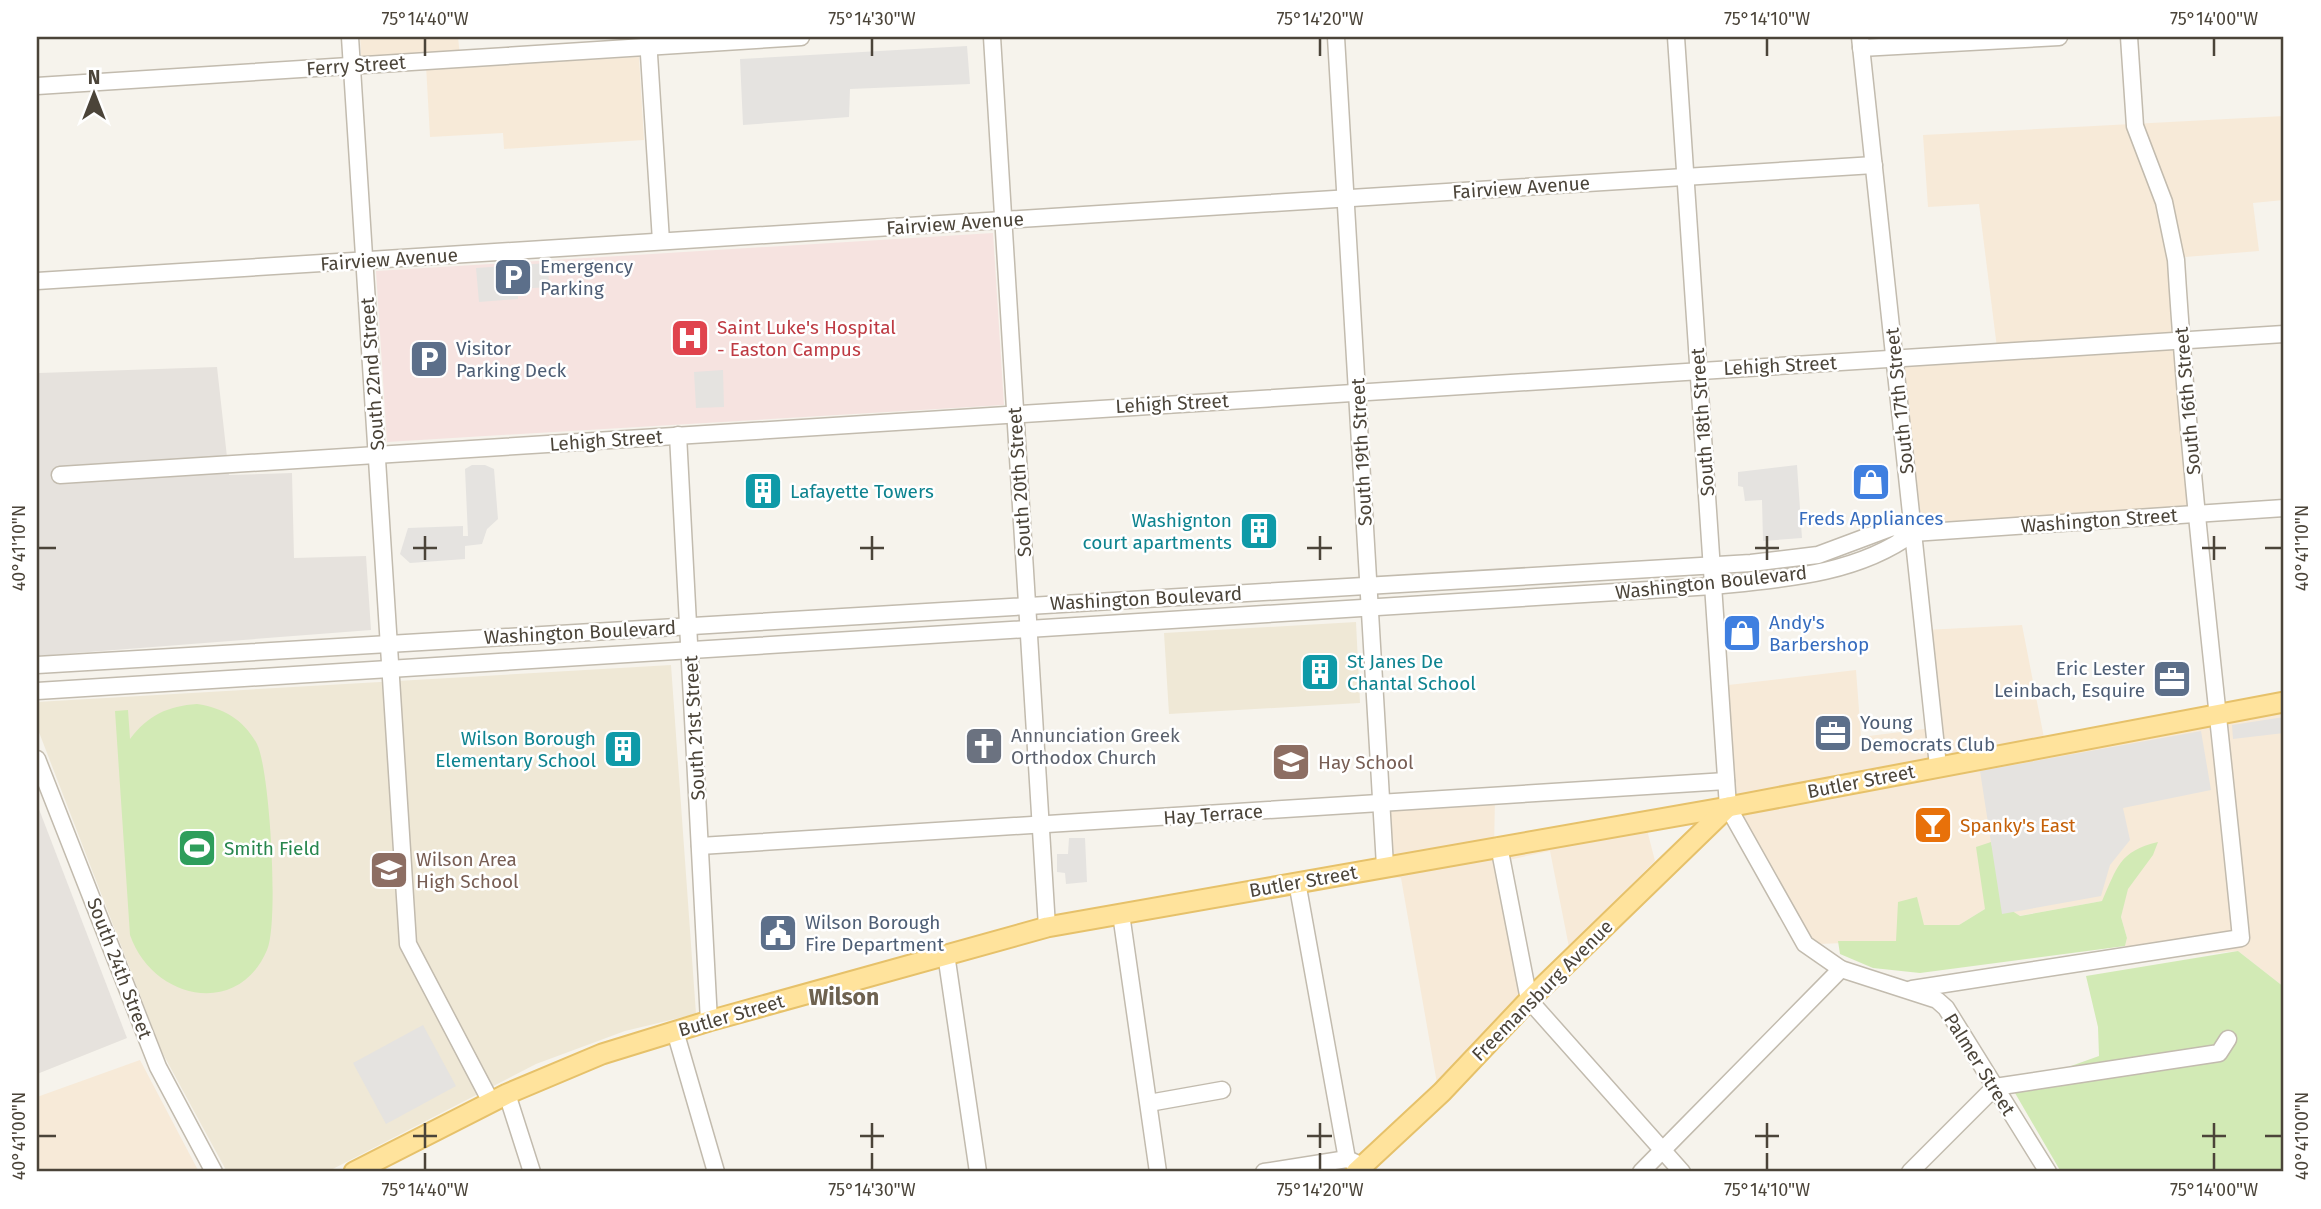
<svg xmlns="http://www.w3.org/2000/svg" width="2321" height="1209" font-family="'Fira Sans',sans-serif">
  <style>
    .commercial { fill: #f7ead8 }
    .industrial { fill: #e6e2dd }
    .education { fill: #efe8d6 }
    .medical { fill: #f6e3e0 }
    .green { fill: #d2eab5 }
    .parking { fill: #e5e3e0 }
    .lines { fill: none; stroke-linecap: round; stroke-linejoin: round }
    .minor-casing { stroke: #c2bbae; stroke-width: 19 }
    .major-casing { stroke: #e6c16a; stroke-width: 23 }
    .minor { stroke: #fff; stroke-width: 16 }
    .major { stroke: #ffe39c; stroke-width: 19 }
    .ticks { fill: none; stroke: #4b4439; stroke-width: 2.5 }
    .labels { text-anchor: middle; stroke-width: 5; stroke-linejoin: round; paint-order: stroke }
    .street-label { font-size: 19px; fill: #4b4439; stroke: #fff }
    .service-label { font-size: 19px; fill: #4e5e75; stroke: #fff; text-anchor: start }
    .health-label { font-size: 19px; fill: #be3a42; stroke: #fff; text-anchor: start }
    .culture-label { font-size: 19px; fill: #0d838f; stroke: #fff; text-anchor: start }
    .shop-label { font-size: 19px; fill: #366cbe; stroke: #fff }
    .worship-label { font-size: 19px; fill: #5b616d; stroke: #fff; text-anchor: start }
    .education-label { font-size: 19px; fill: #785e54; stroke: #fff; text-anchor: start }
    .food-label { font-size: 19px; fill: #c56008; stroke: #fff; text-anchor: start }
    .leisure-label { font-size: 19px; fill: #27864d; stroke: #fff; text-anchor: start }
    .quarter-label { font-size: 23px; font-weight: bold; fill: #6e6250; stroke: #fff }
    .neatline { fill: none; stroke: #4b4439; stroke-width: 2.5 }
    .ticks-label { font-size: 18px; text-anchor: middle; fill: #4b4439 }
  </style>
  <rect width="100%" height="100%" fill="#f6f3ec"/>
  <g class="commercial">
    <polygon points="360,37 458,37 461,67 639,57 644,140 504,149 503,133 430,137 426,65 362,68"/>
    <polygon points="2284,116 2284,200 2253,203 2259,251 2173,258 2193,509 1913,528 1892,352 1997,348 1979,204 1928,207 1923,135"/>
    <polygon points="2022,625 2045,743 2284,706 2284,987 2238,951 2132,961 2125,946 2127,938 2121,917 2127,890 2102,901 2019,916 2006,907 1985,909 1959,925 1924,925 1896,941 1819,944 1801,934 1726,807 1720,686 1856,670 1861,737 1932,728 1925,630"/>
    <polygon points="1495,797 1494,849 1644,818 1655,861 1569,947 1550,851 1499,862 1523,999 1438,1089 1401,878 1391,877 1384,798"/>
    <polygon points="140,1060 199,1172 37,1172 37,1097"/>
  </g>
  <g class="industrial">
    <polygon points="37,356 39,373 217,367 229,475 292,473 294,558 366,556 371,630 37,656"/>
    <polygon points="37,804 127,1038 37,1074"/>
  </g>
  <g class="education">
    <polygon points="1356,622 1360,703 1169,714 1164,633"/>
    <polygon points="671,665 696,1014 625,1031 536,1064 327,1172 227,1172 162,1052 37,727 37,702"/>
  </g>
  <polygon class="medical" points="993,233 1004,405 387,442 376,271"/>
  <g class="green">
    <path d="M 197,704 C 224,708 244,720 257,744 C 270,770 279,924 267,950 C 238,1019 152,999 130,935 L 115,711 L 128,710 L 130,739 C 148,715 168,706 197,704 Z"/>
    <path d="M 1991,842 L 2006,907 L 2020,916 L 2102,901 C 2117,868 2119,851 2158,842 L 2153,855 L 2128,889 L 2121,917 L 2127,938 L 2125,946 L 1920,973 L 1873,968 L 1840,954 L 1838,941 L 1896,941 L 1898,902 L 1917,897 L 1924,925 L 1959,925 L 1985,909 L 1976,847 Z"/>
    <polygon points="2238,951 2284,987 2284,1172 2061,1172 2015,1093 2032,1090 2071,1066 2099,1056 2098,1027 2086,976"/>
  </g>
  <g class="parking">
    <polygon points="967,46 970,84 850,89 849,117 743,125 740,59"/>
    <polygon points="548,263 549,287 518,289 518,299 479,302 476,268"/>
    <polygon points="723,370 724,407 696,408 694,372"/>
    <polygon points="472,465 485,465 494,469 498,519 487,529 482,544 465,546 465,559 410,563 400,554 408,528 463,526 463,536 468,536 465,469"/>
    <polygon points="1797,465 1802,538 1763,541 1762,500 1745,501 1743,487 1738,486 1738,472"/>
    <polygon points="2284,717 2284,733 2233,739 2232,725"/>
    <polygon points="2201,731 2211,790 2123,808 2130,840 2110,865 2101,896 2002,914 1980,771"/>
    <polygon points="1069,838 1085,838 1087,882 1066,884 1065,873 1057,872 1057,854 1068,854"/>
    <polygon points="423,1025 456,1086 386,1124 353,1063"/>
  </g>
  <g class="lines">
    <g class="minor-casing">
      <g id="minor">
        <polyline points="350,37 408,944 491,1102"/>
        <polyline points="992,37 1047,927"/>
        <polyline points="1336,37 1385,866"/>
        <polyline points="1676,37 1728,807 1805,944 1841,969 1937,1000 1946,1008 2048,1172"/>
        <polyline points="1860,37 1938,766"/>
        <polyline points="648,39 661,241"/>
        <polyline points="1861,48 2059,37"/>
        <polyline points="37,86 801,37"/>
        <polyline points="37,281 1874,165"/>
        <polyline points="678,435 709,1021"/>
        <polyline points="60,475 2284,334"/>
        <polyline points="37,665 1751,563 1818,555 1893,527 1913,533 2284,508"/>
        <path d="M 37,691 L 1713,586 C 1781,579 1856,575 1913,533"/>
        <polyline points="37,759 158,1067 214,1172"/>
        <polyline points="700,846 1726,781"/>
        <polyline points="1499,846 1529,1000 1682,1172"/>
        <polyline points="1297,882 1347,1159"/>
        <polyline points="1121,914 1158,1172"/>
        <polyline points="946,954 978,1172"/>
        <path d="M 1912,989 L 2241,938 C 2219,712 2190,487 2176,260 L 2164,202 L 2135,126 L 2129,37"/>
        <polyline points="675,1031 716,1172"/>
        <polyline points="507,1094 532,1172"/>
        <polyline points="1149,1103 1222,1090"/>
        <polyline points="1264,1172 1347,1159 1356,1163"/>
        <polyline points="1641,1172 1841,969"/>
        <polyline points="1910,1172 1995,1087 2219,1053 2228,1039"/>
      </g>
    </g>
    <g class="major-casing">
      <g id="major">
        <polyline points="354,1172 507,1094 602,1054 709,1021 1047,927 1728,807 2284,702"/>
        <polyline points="1356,1172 1442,1092 1529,1000 1728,807"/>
      </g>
    </g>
    <use href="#minor" class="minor"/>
    <use href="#major" class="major"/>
  </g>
  <path class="ticks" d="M 425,38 L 425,56M 872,38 L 872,56M 1320,38 L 1320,56M 1767,38 L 1767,56M 2214,38 L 2214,56M 425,536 L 425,560M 872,536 L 872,560M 1320,536 L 1320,560M 1767,536 L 1767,560M 2214,536 L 2214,560M 38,548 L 56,548M 413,548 L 437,548M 860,548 L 884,548M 1307,548 L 1332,548M 1755,548 L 1779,548M 2202,548 L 2226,548M 2265,548 L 2282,548M 425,1123 L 425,1148M 872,1123 L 872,1148M 1320,1123 L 1320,1148M 1767,1123 L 1767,1148M 2214,1123 L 2214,1148M 38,1136 L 56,1136M 413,1136 L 437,1136M 860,1136 L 884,1136M 1307,1136 L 1332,1136M 1755,1136 L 1779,1136M 2202,1136 L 2226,1136M 2265,1136 L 2282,1136M 425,1153 L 425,1170M 872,1153 L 872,1170M 1320,1153 L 1320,1170M 1767,1153 L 1767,1170M 2214,1153 L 2214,1170"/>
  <defs>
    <g id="parking-square" transform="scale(2.0125)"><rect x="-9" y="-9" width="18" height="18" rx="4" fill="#5c6f8a" stroke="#fff"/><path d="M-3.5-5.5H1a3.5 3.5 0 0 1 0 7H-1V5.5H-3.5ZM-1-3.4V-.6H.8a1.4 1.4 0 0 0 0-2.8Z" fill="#fff"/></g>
    <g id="hospital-square" transform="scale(2.0125)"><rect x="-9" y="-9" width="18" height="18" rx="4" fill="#e0444e" stroke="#fff"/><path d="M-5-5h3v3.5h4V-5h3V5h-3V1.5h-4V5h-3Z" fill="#fff"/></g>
    <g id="shop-square" transform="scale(2.0125)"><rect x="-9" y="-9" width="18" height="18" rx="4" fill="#3f7fe0" stroke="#fff"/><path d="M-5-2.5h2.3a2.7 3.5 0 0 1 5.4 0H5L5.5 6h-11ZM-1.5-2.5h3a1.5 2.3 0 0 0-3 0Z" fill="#fff"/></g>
    <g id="building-square" transform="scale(2.0125)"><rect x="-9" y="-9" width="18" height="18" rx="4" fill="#0f9aa8" stroke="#fff"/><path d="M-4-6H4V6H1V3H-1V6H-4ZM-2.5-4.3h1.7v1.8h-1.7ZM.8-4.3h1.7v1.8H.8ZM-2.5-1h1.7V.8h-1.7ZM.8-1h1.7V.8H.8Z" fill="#fff"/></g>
    <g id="office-square" transform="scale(2.0125)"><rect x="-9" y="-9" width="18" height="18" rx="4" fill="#5c6f8a" stroke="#fff"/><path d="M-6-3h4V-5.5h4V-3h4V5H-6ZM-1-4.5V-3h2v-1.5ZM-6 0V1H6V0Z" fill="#fff"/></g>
    <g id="church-square" transform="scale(2.0125)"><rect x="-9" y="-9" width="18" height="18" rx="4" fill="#6b7280" stroke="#fff"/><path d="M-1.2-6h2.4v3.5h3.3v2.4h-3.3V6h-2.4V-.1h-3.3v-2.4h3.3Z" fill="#fff"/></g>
    <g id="school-square" transform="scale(2.0125)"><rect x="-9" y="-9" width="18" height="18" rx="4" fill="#8d6e63" stroke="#fff"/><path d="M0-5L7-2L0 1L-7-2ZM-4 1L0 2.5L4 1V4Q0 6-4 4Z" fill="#fff"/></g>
    <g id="bar-square" transform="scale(2.0125)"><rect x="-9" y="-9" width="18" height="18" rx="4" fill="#e8710a" stroke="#fff"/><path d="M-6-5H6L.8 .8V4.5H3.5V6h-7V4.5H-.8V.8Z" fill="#fff"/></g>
    <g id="stadium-square" transform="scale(2.0125)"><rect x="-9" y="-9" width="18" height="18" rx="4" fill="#2e9e5b" stroke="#fff"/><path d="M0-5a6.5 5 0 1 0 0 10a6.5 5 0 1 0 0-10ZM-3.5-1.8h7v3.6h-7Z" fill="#fff"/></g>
    <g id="civic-square" transform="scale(2.0125)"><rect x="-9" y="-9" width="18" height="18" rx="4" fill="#5c6f8a" stroke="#fff"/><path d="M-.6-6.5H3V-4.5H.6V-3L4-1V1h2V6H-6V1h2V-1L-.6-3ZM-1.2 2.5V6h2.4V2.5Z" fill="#fff"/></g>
  </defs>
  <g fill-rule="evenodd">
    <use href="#parking-square" x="513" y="277"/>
    <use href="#hospital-square" x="690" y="338"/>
    <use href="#parking-square" x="429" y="359"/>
    <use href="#shop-square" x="1871" y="482"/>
    <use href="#building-square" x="763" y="491"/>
    <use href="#building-square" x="1259" y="531"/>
    <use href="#shop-square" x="1742" y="633"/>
    <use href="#building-square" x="1320" y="672"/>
    <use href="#office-square" x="2172" y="679"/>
    <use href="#office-square" x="1833" y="733"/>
    <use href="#church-square" x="984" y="746"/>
    <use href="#building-square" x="623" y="749"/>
    <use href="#school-square" x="1291" y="762"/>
    <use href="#bar-square" x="1933" y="825"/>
    <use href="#stadium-square" x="197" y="848"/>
    <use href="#school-square" x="389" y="870"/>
    <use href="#civic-square" x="778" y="933"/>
  </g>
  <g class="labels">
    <g class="street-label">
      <text transform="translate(356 65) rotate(-4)" y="7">Ferry Street</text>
      <text transform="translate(1521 187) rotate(-4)" y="7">Fairview Avenue</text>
      <text transform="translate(955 223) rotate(-4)" y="7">Fairview Avenue</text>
      <text transform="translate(389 259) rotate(-4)" y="7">Fairview Avenue</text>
      <text transform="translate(1780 365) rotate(-3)" y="7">Lehigh Street</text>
      <text transform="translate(372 374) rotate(-94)" y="7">South 22nd Street</text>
      <text transform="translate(1899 401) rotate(-96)" y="7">South 17th Street</text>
      <text transform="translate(2187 401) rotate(-95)" y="7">South 16th Street</text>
      <text transform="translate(1172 403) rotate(-3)" y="7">Lehigh Street</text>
      <text transform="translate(1702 422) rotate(-94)" y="7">South 18th Street</text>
      <text transform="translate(606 440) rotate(-4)" y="7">Lehigh Street</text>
      <text transform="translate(1361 452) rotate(-93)" y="7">South 19th Street</text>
      <text transform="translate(1019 482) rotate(-94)" y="7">South 20th Street</text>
      <text transform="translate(2099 520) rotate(-4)" y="7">Washington Street</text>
      <text transform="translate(1711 582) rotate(-6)" y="7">Washington Boulevard</text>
      <text transform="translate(1146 598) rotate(-3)" y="7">Washington Boulevard</text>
      <text transform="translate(580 632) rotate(-3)" y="7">Washington Boulevard</text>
      <text transform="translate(694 728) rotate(-93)" y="7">South 21st Street</text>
      <text transform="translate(1861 781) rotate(-11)" y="7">Butler Street</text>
      <text transform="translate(1213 814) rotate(-4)" y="7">Hay Terrace</text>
      <text transform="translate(1303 881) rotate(-10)" y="7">Butler Street</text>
      <text transform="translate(120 968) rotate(69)" y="7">South 24th Street</text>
      <text transform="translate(1542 990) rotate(-45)" y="7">Freemansburg Avenue</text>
      <text transform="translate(731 1015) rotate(-16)" y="7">Butler Street</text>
      <text transform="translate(1980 1064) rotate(58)" y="7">Palmer Street</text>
    </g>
    <g class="service-label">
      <text x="540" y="273">Emergency<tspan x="540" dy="22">Parking</tspan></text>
      <text x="456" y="355">Visitor<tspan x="456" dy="22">Parking Deck</tspan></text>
      <text x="2145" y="675" text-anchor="end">Eric Lester<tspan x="2145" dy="22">Leinbach, Esquire</tspan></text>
      <text x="1860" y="729">Young<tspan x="1860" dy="22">Democrats Club</tspan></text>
      <text x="805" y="929">Wilson Borough<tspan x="805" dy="22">Fire Department</tspan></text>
    </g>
    <g class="health-label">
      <text x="717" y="334">Saint Luke's Hospital<tspan x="717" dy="22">- Easton Campus</tspan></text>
    </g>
    <g class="culture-label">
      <text x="790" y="498">Lafayette Towers</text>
      <text x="1232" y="527" text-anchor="end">Washignton<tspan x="1232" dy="22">court apartments</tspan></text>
      <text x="1347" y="668">St Janes De<tspan x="1347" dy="22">Chantal School</tspan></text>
      <text x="596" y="745" text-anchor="end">Wilson Borough<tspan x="596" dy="22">Elementary School</tspan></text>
    </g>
    <g class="shop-label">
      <text x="1871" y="525">Freds Appliances</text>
      <text x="1769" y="629" text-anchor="start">Andy's<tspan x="1769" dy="22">Barbershop</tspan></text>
    </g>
    <g class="worship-label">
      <text x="1011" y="742">Annunciation Greek<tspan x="1011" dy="22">Orthodox Church</tspan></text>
    </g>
    <g class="education-label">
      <text x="1318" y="769">Hay School</text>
      <text x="416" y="866">Wilson Area<tspan x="416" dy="22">High School</tspan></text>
    </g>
    <g class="food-label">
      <text x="1960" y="832">Spanky's East</text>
    </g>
    <g class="leisure-label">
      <text x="224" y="855">Smith Field</text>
    </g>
    <g class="quarter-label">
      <text x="844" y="1005">Wilson</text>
    </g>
  </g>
  <rect width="2321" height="1209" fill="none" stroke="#ffffff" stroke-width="77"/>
  <g transform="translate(94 94)" stroke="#ffffff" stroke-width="5" paint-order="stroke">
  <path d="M0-5L12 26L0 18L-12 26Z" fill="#4b4439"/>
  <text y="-10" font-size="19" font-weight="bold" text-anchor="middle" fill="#4b4439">N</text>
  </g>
  <rect x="38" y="38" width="2244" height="1132" class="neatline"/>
  <g class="ticks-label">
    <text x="425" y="25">75°14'40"W</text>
    <text x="872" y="25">75°14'30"W</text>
    <text x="1320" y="25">75°14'20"W</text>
    <text x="1767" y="25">75°14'10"W</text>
    <text x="2214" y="25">75°14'00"W</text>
    <text transform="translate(19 548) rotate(-90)" y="6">40°41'10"N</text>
    <text transform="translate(2302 548) rotate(-90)" y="6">40°41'10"N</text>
    <text transform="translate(19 1136) rotate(-90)" y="6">40°41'00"N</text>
    <text transform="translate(2302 1136) rotate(-90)" y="6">40°41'00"N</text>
    <text x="425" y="1196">75°14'40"W</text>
    <text x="872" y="1196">75°14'30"W</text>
    <text x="1320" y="1196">75°14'20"W</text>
    <text x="1767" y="1196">75°14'10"W</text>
    <text x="2214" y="1196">75°14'00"W</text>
  </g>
</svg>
